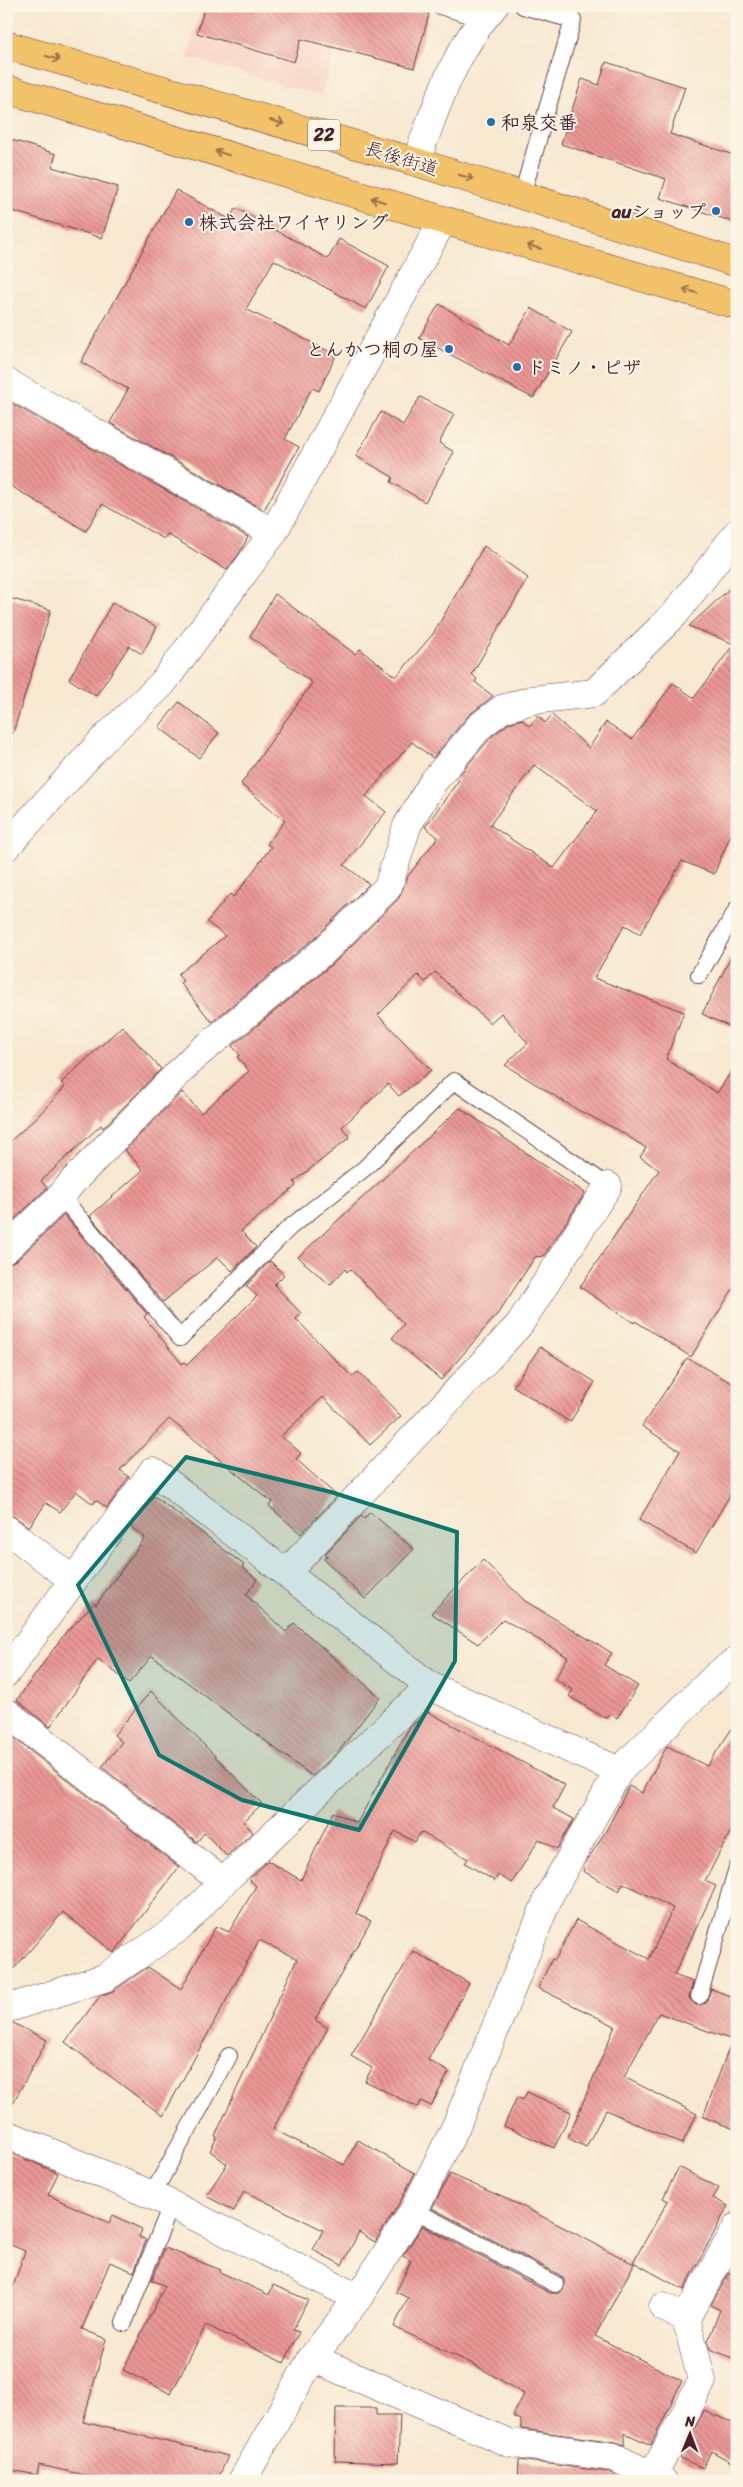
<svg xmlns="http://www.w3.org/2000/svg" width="743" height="2487" font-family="Sriracha,'Klee One',sans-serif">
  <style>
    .built { fill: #f6d2c4 }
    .building { fill: url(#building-back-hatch); fill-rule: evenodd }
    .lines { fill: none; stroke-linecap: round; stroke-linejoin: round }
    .lane-casing { stroke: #643d44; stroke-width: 18 }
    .street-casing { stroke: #643d44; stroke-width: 29 }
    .primary-casing { stroke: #643d44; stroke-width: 29 }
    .lane { stroke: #fff; stroke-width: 16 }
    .street { stroke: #fff; stroke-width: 28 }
    .primary { stroke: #f2c26a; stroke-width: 28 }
    .oneway { stroke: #9e704a }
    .marked { fill: #0f766e; fill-opacity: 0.2; stroke: #0f766e; stroke-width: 4; stroke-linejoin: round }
    .poi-dot { fill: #1f6fb2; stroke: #fcf5e5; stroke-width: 2 }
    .labels { text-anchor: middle; stroke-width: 4; stroke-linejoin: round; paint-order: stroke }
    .shield { fill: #fcf5e5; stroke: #7f5f63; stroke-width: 1 }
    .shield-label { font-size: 18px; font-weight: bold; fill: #4a1f2b }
    .poi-label { font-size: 19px; font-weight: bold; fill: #4a1f2b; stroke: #fcf5e5; text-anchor: start }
    .street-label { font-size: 19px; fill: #4a1f2b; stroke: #fcf5e5 }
  </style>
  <defs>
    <pattern id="building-back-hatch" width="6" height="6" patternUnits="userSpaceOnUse" patternTransform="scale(1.25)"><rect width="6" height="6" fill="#eb9895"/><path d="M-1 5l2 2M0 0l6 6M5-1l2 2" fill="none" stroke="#c07b7a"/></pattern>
  </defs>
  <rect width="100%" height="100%" fill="#fcf5e5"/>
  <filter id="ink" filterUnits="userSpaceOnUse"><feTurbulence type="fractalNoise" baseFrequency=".02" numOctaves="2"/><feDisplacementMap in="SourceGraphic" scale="10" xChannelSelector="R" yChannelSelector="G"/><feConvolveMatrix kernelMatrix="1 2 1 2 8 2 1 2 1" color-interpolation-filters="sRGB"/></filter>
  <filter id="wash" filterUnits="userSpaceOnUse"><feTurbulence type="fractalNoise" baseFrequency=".0096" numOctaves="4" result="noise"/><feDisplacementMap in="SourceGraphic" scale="20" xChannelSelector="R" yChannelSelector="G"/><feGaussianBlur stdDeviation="1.12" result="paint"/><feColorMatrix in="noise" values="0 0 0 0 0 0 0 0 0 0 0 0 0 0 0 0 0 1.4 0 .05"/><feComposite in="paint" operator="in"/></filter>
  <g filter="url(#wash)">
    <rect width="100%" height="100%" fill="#f7e8d0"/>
    <polygon class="built" points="202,6 348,6 321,96 187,57"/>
    <g id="blocks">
      <g class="building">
        <polygon points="205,6 402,6 429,14 414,68 301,39 294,62 197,33"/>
        <polygon points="606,62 685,87 670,134 737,156 737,223 660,198 666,179 561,144 582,79 599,85"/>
        <polygon points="6,138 56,154 52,167 118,187 102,238 6,209"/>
        <polygon points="176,190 229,219 236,208 328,259 339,239 389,266 366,309 274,260 246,309 336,355 319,391 312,388 285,439 299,447 264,510 110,423 128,389 81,362"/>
        <polygon points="439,304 509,345 531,308 572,332 533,398 419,338"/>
        <polygon points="420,397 454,414 439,443 454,452 425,502 391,482 393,477 356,456 381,412 403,425"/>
        <polygon points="6,400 248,537 239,554 227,570 167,534 164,539 102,504 86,531 6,483"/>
        <polygon points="484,546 528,578 472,674 477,679 475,682 493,696 468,716 433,758 412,742 366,796 386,812 344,865 369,884 316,937 212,1022 180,983 183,981 178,974 225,936 207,922 230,894 234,897 271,847 267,844 285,821 241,784 312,683 250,636 275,594 355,654 360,649 396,677 433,634"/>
        <path d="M 737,582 L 737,820 L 714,874 L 682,861 L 640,934 L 625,925 L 594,978 L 684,1012 L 666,1059 L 717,1093 L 737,1063 L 737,1282 L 691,1357 L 635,1321 L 634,1323 L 580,1287 L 659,1170 L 640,1157 L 646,1148 L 618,1130 L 576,1109 L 505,1065 L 528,1043 L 501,1013 L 490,1023 L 435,972 L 425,982 L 418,975 L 378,1015 L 431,1070 L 399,1096 L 388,1084 L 342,1127 L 350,1137 L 294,1182 L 296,1186 L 241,1231 L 256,1247 L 232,1271 L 218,1257 L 163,1302 L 90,1216 L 143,1170 L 125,1150 L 182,1092 L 201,1113 L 249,1071 L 237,1057 L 240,1055 L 232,1046 L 336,961 L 399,898 L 408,876 L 438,837 L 425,827 L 459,780 L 457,778 L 491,737 L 509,723 L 522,719 L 529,726 L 538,716 L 545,723 L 552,715 L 589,748 L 606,722 L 632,739 L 673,683 L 694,698 L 734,644 L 689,626 ZM 534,765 L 597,811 L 554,868 L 490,825 Z"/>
        <polygon points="6,597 51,610 13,733 6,732"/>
        <polygon points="112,603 157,627 142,654 129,646 96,696 69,679"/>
        <polygon points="179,702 219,733 199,758 159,727"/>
        <polygon points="737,945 737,1030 702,1014"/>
        <polygon points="122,1026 161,1069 103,1128 101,1125 41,1181 47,1188 6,1227 6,1145 36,1118 65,1087 61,1083"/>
        <polygon points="460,1108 585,1193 544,1256 535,1257 499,1312 441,1380 392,1338 404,1324 350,1269 347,1272 345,1269 330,1285 298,1257"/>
        <polygon points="64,1215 147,1314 144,1317 182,1364 184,1362 187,1365 257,1296 246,1286 270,1261 284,1275 274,1285 301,1313 296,1319 352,1377 358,1372 401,1416 370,1445 323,1397 281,1436 301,1453 296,1459 337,1496 301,1534 269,1506 272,1502 169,1419 120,1470 129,1477 107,1508 96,1500 93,1504 76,1491 60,1512 46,1503 29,1527 15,1517 6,1514 6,1264 17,1260"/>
        <polygon points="540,1347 595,1382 570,1422 513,1386"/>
        <polygon points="687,1358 737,1386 737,1483 696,1553 639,1520 680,1451 642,1426"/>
        <polygon points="154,1496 244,1565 242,1567 257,1579 246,1595 286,1632 294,1623 380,1697 339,1751 312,1776 152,1656 129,1683 98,1659 50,1727 17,1700 68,1629 69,1630 94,1603 96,1605 145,1538 131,1527"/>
        <polygon points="370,1512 414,1549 365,1599 324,1559 327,1556 325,1554 361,1516 364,1519"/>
        <polygon points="483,1560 525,1601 612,1653 604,1665 638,1686 617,1718 610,1714 607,1718 601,1716 569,1696 573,1690 555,1679 568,1657 503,1619 478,1644 431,1613"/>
        <polygon points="151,1691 262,1804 243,1822 253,1832 227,1856 204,1833 197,1842 102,1767 122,1742 114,1735"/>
        <polygon points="428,1712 565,1785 553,1808 574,1819 557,1849 539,1839 512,1883 498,1875 495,1881 465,1863 468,1859 421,1832 415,1842 395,1831 356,1913 371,1921 315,2020 328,2028 273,2129 344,2165 358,2140 415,2173 400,2202 375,2242 359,2232 342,2265 313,2250 323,2230 244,2191 234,2211 206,2196 227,2164 210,2151 217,2137 215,2136 297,1959 259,1940 163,2116 65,2042 100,1996 113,1991 148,1967 181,1989 216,1926 229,1932 256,1886 249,1879 268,1861 301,1880 333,1812 357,1823 409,1728"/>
        <polygon points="737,1721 737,1819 705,1881 716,1886 674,1975 693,1982 689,1998 696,2005 706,2003 711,1989 737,1998 737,2130 703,2117 732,2040 659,2013 624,2077 697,2114 682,2144 606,2110 586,2147 568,2138 615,2026 538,1988 552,1959 555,1960 576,1920 649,1959 673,1908 623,1883 619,1891 583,1871 585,1864 607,1829 629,1786 642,1793 667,1746 707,1766"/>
        <polygon points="6,1732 179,1867 114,1953 63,1912 6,1978"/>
        <polygon points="413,1951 469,1983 428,2060 449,2072 431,2106 421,2101 417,2107 365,2081 372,2068 351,2056"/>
        <polygon points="13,2023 47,2040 6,2116 6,2024"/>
        <polygon points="527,2092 571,2112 554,2148 504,2126 517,2097 523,2100"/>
        <polygon points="6,2151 58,2173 48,2195 109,2223 113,2215 142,2229 139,2237 146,2240 134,2272 110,2262 82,2329 106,2339 83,2422 228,2456 217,2481 113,2481 39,2465 37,2475 6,2469 6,2307 25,2251 6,2243"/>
        <polygon points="679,2167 719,2188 713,2198 728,2206 684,2290 633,2262 668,2201 663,2198"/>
        <polygon points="450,2174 520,2205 634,2264 595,2336 682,2381 651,2445 625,2433 625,2445 616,2442 521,2429 521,2420 513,2416 524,2394 475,2365 394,2327 408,2298 396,2292 411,2261 403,2256 422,2226 550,2293 560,2293 564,2288 564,2279 560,2275 432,2208"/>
        <polygon points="165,2248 221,2270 220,2272 269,2295 273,2285 308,2300 293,2330 299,2332 284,2363 206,2325 171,2394 123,2370 165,2286 152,2280"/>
        <polygon points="735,2272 737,2272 737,2360 710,2349 708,2341 720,2310 711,2305 729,2273 734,2275"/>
        <polygon points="336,2408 376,2408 376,2415 400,2415 398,2463 335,2461"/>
        <polygon points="704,2410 737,2425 737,2465 711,2451 703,2468 680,2458"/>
        <polygon points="519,2460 609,2472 624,2481 518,2481"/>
      </g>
    </g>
  </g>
  <g filter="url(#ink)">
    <use href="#blocks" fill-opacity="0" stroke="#643d44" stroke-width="1"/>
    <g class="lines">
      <g class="lane-casing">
        <g id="lane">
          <polyline points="440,6 483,19"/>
          <polyline points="522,195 573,20 523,6"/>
          <polyline points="699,975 737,909"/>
          <polyline points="61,1196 180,1338 289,1228 365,1168 454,1081 608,1186"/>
          <polyline points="699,1996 737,1868"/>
          <polyline points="152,2195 229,2056"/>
          <polyline points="414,2210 555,2284"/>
          <polyline points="124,2323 171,2205"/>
        </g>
      </g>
      <g class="street-casing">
        <g id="street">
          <path d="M 416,162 C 436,106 454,51 494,6"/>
          <polyline points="6,382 273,533"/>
          <polyline points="6,847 103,740 162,684 273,533 443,220"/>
          <polyline points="608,1186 519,1325 286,1573 430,1686 619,1771"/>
          <polyline points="6,1249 61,1196 74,1180 194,1057 326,949 388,887 407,826 433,782 480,726 502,709 532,700 594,693 675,614 737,533"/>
          <polyline points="6,1529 73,1580"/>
          <polyline points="6,1673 153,1471 286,1573"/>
          <polyline points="6,1712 223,1882"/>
          <polyline points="6,2009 104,1978 180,1927 223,1882 430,1686"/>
          <polyline points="6,2134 152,2195 358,2298"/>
          <polyline points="663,2307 686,2318"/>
          <polyline points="312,2358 509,2443 614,2457 663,2481"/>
          <polyline points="242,2481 312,2358 358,2298 414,2210 456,2126 549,1896 619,1771 717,1675 737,1660"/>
          <polyline points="650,2481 702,2381 686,2318 737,2227"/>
        </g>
      </g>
      <g class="primary-casing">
        <g id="primary">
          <polyline points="6,45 416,162 737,263"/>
          <polyline points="6,89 443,220 737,305"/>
        </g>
      </g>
      <use href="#lane" class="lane"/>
      <use href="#street" class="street"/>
      <use href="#primary" class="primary"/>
    </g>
    <defs><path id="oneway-shaft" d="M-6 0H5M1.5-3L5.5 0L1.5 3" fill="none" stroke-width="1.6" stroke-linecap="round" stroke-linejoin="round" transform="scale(1.25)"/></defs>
    <g class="oneway">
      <use href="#oneway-shaft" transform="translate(53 58) rotate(16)"/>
      <use href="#oneway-shaft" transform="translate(277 122) rotate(16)"/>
      <use href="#oneway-shaft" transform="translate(222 153) rotate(-163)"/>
      <use href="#oneway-shaft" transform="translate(466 177) rotate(17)"/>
      <use href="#oneway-shaft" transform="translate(378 200) rotate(-163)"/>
      <use href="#oneway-shaft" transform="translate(534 247) rotate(-164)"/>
      <use href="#oneway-shaft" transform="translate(690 291) rotate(-164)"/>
    </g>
  </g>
  <path class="marked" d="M 186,1457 L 331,1492 L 457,1532 L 455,1661 L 359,1830 L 242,1800 L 159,1755 L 78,1585 Z"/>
  <g class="poi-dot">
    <circle cx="491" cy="122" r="5"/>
    <circle cx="716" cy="211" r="5"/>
    <circle cx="189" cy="222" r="5"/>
    <circle cx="449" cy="349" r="5"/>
    <circle cx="517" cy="367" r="5"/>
  </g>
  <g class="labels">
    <rect class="shield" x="308" y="119.5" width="32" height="31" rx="4"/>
    <g class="shield-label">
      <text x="324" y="141">22</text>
    </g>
    <g class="poi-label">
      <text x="501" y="129">和泉交番</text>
      <text x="706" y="218" text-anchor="end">auショップ</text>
      <text x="199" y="229">株式会社ワイヤリング</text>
      <text x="439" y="356" text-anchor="end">とんかつ桐の屋</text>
      <text x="527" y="374">ドミノ・ピザ</text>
    </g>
    <g class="street-label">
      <text transform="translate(402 158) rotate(17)" y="7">長後街道</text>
    </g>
  </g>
  <rect width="743" height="2487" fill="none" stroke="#fcf5e5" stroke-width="25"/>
  <g transform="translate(690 2434) rotate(1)" stroke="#fcf5e5" stroke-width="4" paint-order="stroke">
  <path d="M0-4L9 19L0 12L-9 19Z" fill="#4a1f2b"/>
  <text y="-8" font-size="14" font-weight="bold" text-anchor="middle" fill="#4a1f2b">N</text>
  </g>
</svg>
